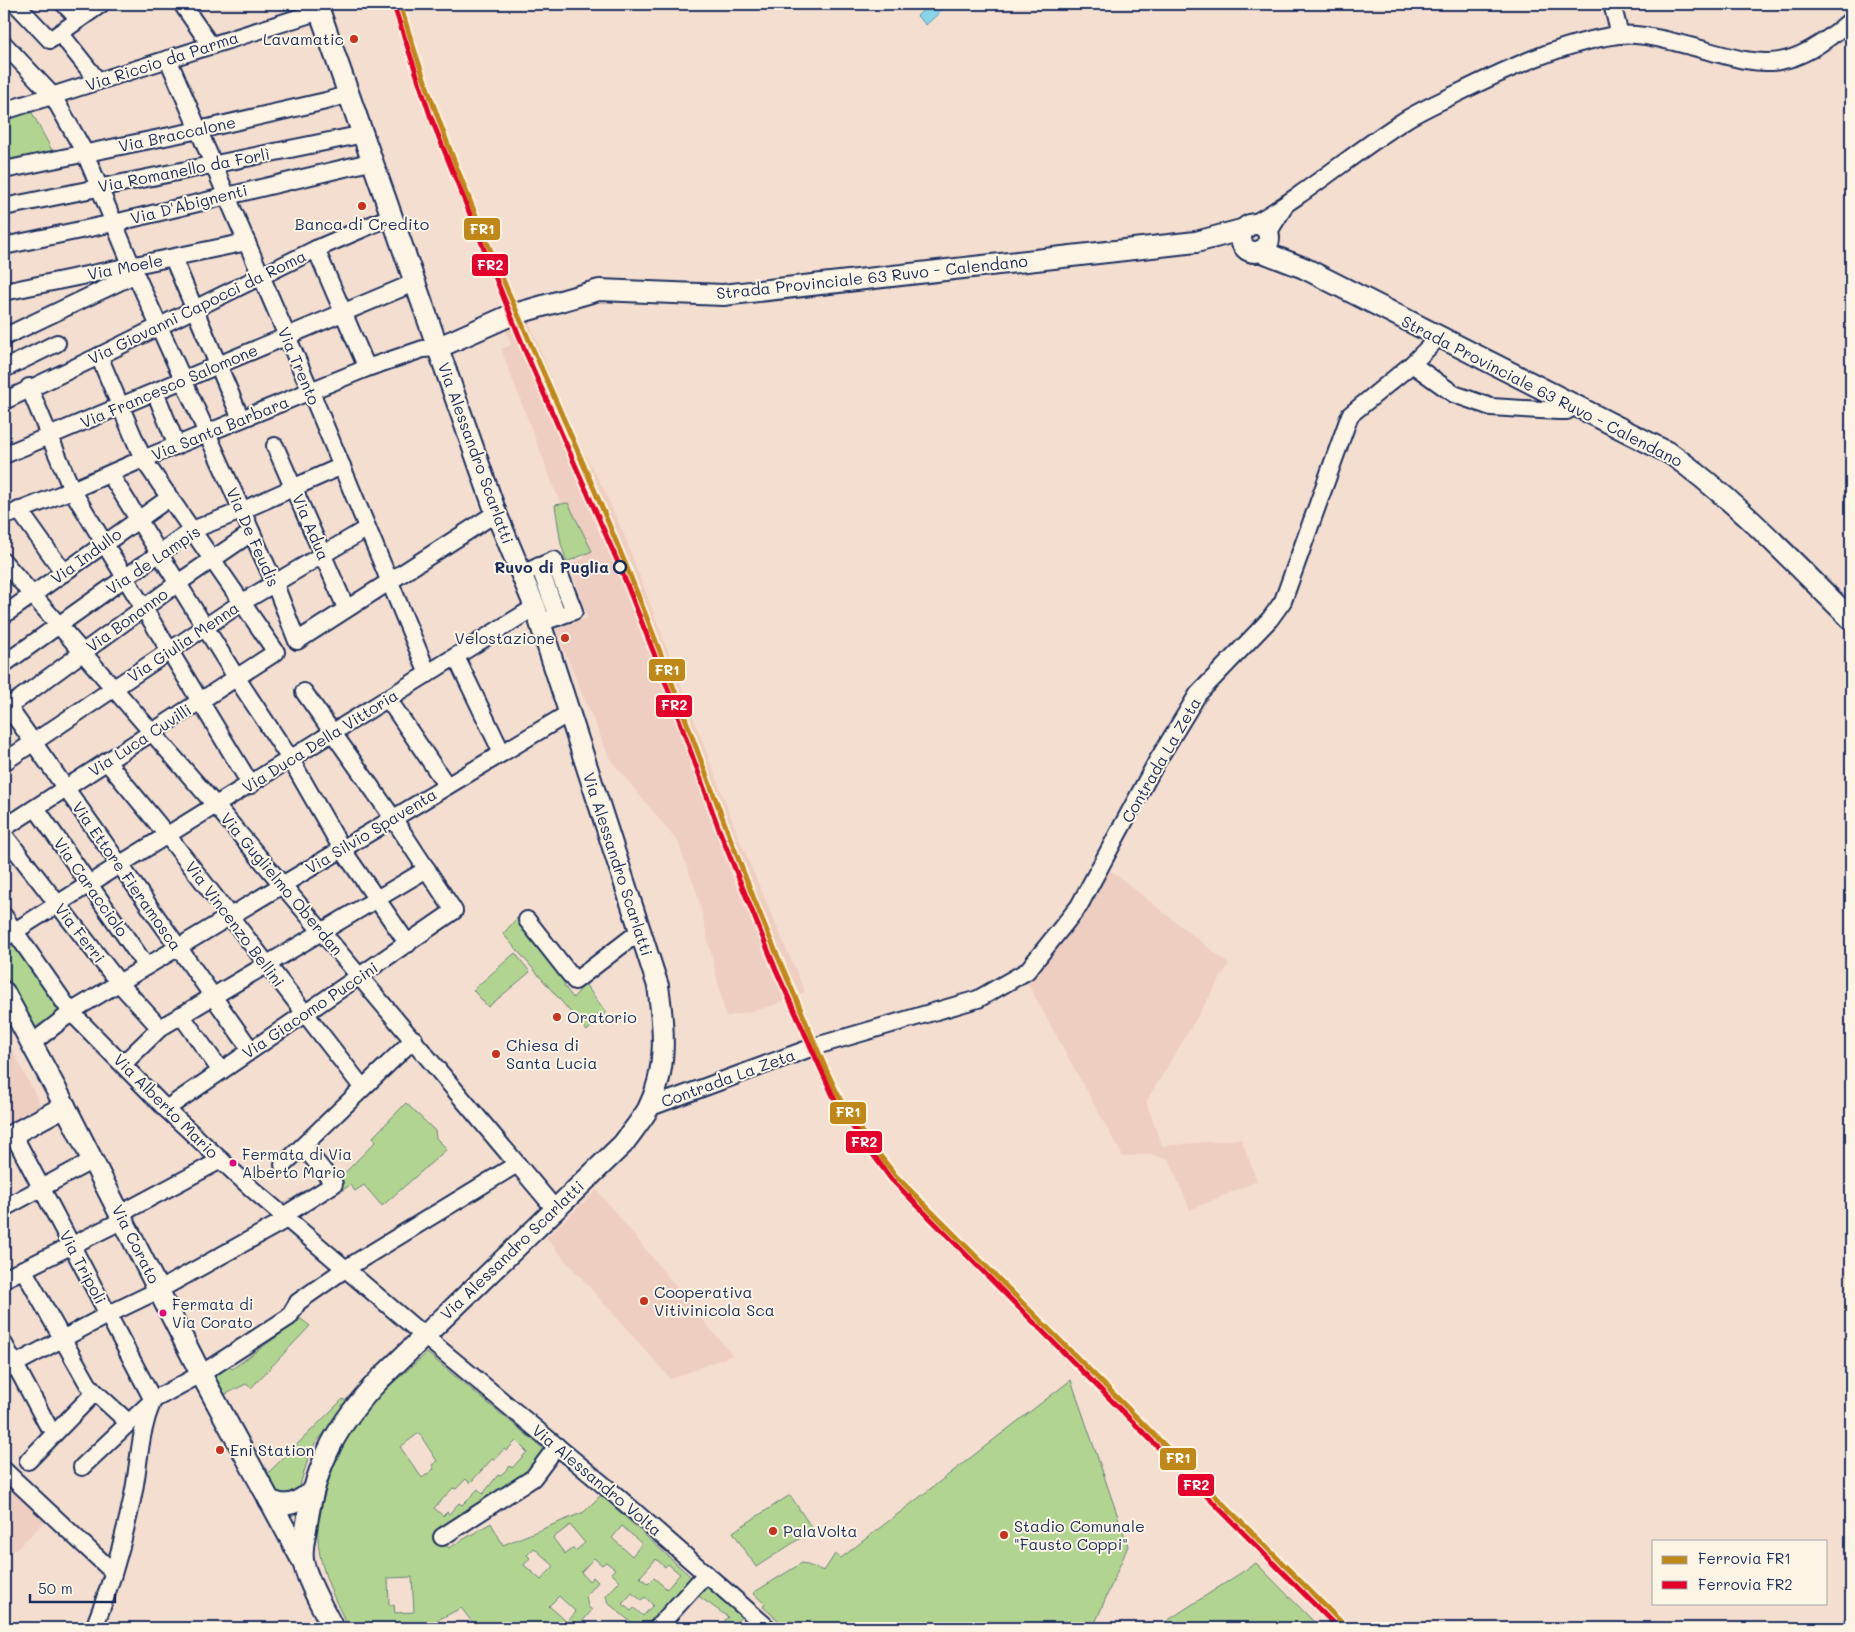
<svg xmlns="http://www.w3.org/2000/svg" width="1855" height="1632" font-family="Mali,sans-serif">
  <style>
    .built { fill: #eecec1 }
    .green { fill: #b1d590; stroke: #668277; fill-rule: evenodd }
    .water { fill: #89d5e8; stroke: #5d93b1 }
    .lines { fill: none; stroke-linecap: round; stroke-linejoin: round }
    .minor-casing { stroke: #1b2f5e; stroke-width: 20 }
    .major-casing { stroke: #1b2f5e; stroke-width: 24 }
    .minor { stroke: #fcf5e5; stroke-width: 16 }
    .major { stroke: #fcf5e5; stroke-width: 20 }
    .rail-1-casing { stroke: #fcf5e5; stroke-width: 9 }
    .rail-2-casing { stroke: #fcf5e5; stroke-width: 9 }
    .rail-1 { stroke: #c08818; stroke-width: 5 }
    .rail-2 { stroke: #e4002b; stroke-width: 5 }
    .poi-dot { fill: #c8321e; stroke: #fcf5e5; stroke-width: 2 }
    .stop-dot { fill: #fcf5e5; stroke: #1b2f5e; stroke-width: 2.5 }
    .bus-dot { fill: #e5007d; stroke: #fcf5e5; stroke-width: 2 }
    .labels { text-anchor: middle; stroke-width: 4; stroke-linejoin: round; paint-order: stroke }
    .bus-label { font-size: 15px; fill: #1b2f5e; stroke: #fcf5e5; text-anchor: start }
    .poi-label { font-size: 16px; fill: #1b2f5e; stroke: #fcf5e5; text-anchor: start }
    .street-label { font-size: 16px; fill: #1b2f5e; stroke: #fcf5e5 }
    .stop-label { font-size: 16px; font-weight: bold; fill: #1b2f5e; stroke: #fcf5e5; text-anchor: end }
    .line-badge { stroke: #fcf5e5; stroke-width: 2 }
    .badge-label { font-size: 14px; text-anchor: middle; font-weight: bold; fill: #fff }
  </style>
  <rect width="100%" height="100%" fill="#f4ded0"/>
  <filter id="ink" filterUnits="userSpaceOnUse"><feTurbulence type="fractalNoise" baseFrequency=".02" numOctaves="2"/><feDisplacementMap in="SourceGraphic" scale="10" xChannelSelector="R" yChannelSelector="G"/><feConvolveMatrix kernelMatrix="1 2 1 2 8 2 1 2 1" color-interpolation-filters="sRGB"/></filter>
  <g filter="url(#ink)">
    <g class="built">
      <polygon points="528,320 574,434 603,488 624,535 740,841 805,992 772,1006 726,1017 697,893 678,842 610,759 555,629 587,618 581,596 569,565 584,558 554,488 501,349 511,345 505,328"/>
      <polygon points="1110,870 1229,964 1146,1102 1162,1146 1241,1139 1257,1181 1190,1210 1169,1159 1147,1154 1123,1157 1024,977"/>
      <polygon points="4,1034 42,1108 4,1128"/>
      <polygon points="597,1190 713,1332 732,1355 671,1379 546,1238"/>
      <polygon points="4,1477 47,1519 20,1546 4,1556"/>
    </g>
    <g class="green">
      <polygon points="30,109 54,154 4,164 4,117"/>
      <polygon points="568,503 592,551 567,562 561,544 555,505"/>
      <polygon points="517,918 568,980 564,986 573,998 585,984 606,1012 587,1031 503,934"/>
      <polygon points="9,947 15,947 18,951 59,1012 34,1028 4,972 4,948"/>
      <polygon points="515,953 530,972 488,1007 473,990"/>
      <polygon points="406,1103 435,1131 436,1138 447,1149 382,1206 364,1185 355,1191 350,1185 340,1192 334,1184 376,1141 373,1137"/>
      <polygon points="301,1319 310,1326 251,1388 246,1384 224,1395 212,1376 228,1365 232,1369"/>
      <path d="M 427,1353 L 545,1450 L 528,1471 L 435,1533 L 436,1535 L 449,1548 L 491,1523 L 503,1545 L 584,1512 L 601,1495 L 692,1578 L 645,1628 L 638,1628 L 608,1603 L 606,1596 L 620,1581 L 611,1573 L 615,1569 L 606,1562 L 602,1565 L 594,1558 L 581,1572 L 589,1581 L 593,1577 L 598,1582 L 586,1596 L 588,1607 L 592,1610 L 577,1628 L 477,1628 L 461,1608 L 422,1628 L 349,1628 C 336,1603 319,1568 318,1539 C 316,1494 331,1446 362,1412 C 382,1391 406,1372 427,1353 ZM 419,1433 L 437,1461 L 432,1465 L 434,1469 L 422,1478 L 400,1447 ZM 516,1441 L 527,1452 L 512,1468 L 510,1466 L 500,1476 L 498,1475 L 483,1494 L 478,1489 L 462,1505 L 459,1503 L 449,1514 L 447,1512 L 443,1516 L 434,1508 L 453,1488 L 456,1489 L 466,1479 L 470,1483 L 492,1459 L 494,1460 L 504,1449 L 506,1451 ZM 570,1525 L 585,1543 L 575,1551 L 573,1548 L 565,1554 L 553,1538 ZM 622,1526 L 642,1544 L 632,1556 L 612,1538 ZM 534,1548 L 554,1566 L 541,1580 L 524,1565 L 530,1558 L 527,1555 ZM 656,1559 L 665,1567 L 668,1564 L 680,1574 L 667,1589 L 654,1578 L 648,1584 L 640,1577 ZM 412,1577 L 414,1612 L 395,1613 L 394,1605 L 389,1605 L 388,1578 ZM 632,1593 L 641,1600 L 645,1597 L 653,1605 L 643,1616 L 634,1608 L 631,1611 L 622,1604 ZM 559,1596 L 576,1612 L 567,1622 L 549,1606 Z"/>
      <polygon points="1071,1380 1128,1546 1093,1628 787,1628 763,1607 765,1604 753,1593 802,1563 824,1571 835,1554 841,1558"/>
      <polygon points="343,1399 348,1403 311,1449 297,1495 276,1498 264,1477"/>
      <polygon points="790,1495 813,1530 756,1567 733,1532"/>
      <polygon points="1256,1563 1320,1628 1156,1628"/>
      <polygon points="706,1586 741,1617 731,1628 718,1628 728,1617 697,1595"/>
    </g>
    <polygon class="water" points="930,4 938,4 943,9 926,25 917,16"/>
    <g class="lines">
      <g class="minor-casing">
        <g id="minor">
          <polyline points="16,4 50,40 101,4"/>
          <polyline points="64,4 79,19"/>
          <polyline points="182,4 211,46"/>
          <polyline points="1612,4 1620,35"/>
          <polyline points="60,33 98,81"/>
          <polyline points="4,44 53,96 85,153 131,264 274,582 297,641 496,513"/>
          <polyline points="168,59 311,392 428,674"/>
          <polyline points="4,111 320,11"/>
          <polyline points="4,170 199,130 326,101 349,94"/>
          <polyline points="4,207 364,134"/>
          <path d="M 1253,224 C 1307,194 1353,153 1405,120 C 1421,110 1439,102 1456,94 C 1507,69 1561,43 1618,35 C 1636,33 1657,38 1674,42 C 1757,62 1778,83 1851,20"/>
          <polyline points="1268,233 1283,209"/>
          <polyline points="4,246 114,223 374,161"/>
          <polyline points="316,249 367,368"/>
          <polyline points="173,258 241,419"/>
          <polyline points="4,292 247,242"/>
          <polyline points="4,337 136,274"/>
          <polyline points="1412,364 1454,394 1491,407 1558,411 1567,411 1574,405"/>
          <polyline points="4,369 57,343"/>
          <polyline points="29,387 72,490 251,785"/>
          <polyline points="155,392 177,446"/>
          <polyline points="4,401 99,356 316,249 392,216"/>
          <polyline points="275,446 346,608"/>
          <polyline points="4,455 416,282"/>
          <polyline points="110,474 236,677 291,760 342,849 408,944"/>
          <polyline points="19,510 64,573"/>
          <polyline points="4,514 11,514 72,490 143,459 367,368 423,349 437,348"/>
          <polyline points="4,562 216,806 555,1209"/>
          <polyline points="539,566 558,617"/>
          <polyline points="521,574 554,560 574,611 540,623"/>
          <polyline points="4,615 169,498"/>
          <polyline points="456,657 502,753"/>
          <polyline points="4,664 192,530 241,511 342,466"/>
          <polyline points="388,699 447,786"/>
          <polyline points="4,701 251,1050"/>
          <polyline points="4,710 178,583 251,533"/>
          <polyline points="4,762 241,603 366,529"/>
          <polyline points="107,762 167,835 362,1087"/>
          <polyline points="36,808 146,966"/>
          <polyline points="4,828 276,652 143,459 99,356"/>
          <polyline points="4,835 119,983 160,1028"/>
          <polyline points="4,916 71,1012 166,1109 252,1189 423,1335 618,1497 768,1628"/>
          <polyline points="527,920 575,981 640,931"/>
          <polyline points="4,938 119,865 535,607"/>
          <polyline points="181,1015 221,1071"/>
          <polyline points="31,1044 77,1008 569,713"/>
          <polyline points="123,1064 160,1028 427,869"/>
          <polyline points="648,1108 816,1046 978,999 1027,971 1079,906 1156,763 1198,694 1270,619 1283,601 1350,415 1412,364 1439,337"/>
          <polyline points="166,1109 454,911 393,818 304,692"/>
          <polyline points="13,1134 153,1400 82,1467"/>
          <polyline points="283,1165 414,1039"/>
          <polyline points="4,1208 93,1160"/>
          <polyline points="120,1214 221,1160"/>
          <polyline points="283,1216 334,1184 304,1147"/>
          <polyline points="23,1269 88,1384 95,1392"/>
          <polyline points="4,1279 123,1220"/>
          <polyline points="4,1344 47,1424"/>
          <polyline points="4,1370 109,1314 159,1290 287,1219"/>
          <polyline points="28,1461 95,1392 129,1423"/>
          <polyline points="4,1470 113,1572"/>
          <polyline points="442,1537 533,1478 557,1446"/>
          <path d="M 94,1628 C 110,1588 123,1543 132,1500 C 140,1464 138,1435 153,1400 L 201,1374 L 289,1317 L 298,1302 L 345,1269 L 517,1164"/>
          <polyline points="657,1628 706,1574"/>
        </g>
      </g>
      <g class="major-casing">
        <g id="major">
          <path d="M 317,4 L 496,513 L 535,607 L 658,986 C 664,1027 668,1070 648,1109 C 641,1121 631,1133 623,1144 L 380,1379 C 338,1423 316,1462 307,1523 C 305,1536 300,1552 304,1565 C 310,1587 323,1608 333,1628"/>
          <circle cx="1255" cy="238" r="14"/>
          <path d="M 1260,251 L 1304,268 L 1671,454 C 1737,501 1793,562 1851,619"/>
          <polyline points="437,348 511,315 599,290 723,295 1196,242 1245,229"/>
          <polyline points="4,992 65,1106 201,1374 303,1562"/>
          <polyline points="4,1139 65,1106"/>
          <path d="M 269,1500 C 288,1509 296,1503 312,1492"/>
        </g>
      </g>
      <use href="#minor" class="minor"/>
      <use href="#major" class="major"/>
      <g class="rail-1-casing">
        <path id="rail-1" d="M 400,4 C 458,199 551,380 627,568 C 686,712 734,861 798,1003 C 812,1036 825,1071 842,1102 C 856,1128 878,1152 895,1175 L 1347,1628"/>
      </g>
      <g class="rail-2-casing">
        <polyline id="rail-2" points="394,6 430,115 526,353 620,567 668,689 720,832 776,970 838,1107 891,1179 1338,1628"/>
      </g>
      <use href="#rail-1" class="rail-1"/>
      <use href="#rail-2" class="rail-2"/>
    </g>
  </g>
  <g class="poi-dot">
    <circle cx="354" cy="39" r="5"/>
    <circle cx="362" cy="206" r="5"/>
    <circle cx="565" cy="638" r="5"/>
    <circle cx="557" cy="1017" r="5"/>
    <circle cx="496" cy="1054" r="5"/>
    <circle cx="644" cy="1301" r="5"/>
    <circle cx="220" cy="1450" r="5"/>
    <circle cx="773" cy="1531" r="5"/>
    <circle cx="1004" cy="1535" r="5"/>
  </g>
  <circle class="stop-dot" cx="620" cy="567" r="6"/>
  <g class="bus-dot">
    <circle cx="233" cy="1163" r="4.5"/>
    <circle cx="163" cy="1313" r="4.5"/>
  </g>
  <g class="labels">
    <g class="bus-label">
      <text x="242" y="1160">Fermata di Via<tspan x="242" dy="18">Alberto Mario</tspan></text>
      <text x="172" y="1310">Fermata di<tspan x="172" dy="18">Via Corato</tspan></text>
    </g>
    <g class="poi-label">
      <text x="344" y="45" text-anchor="end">Lavamatic</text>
      <text x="362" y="230" text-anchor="middle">Banca di Credito</text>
      <text x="555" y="644" text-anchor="end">Velostazione</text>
      <text x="567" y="1023">Oratorio</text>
      <text x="506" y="1051">Chiesa di<tspan x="506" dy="18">Santa Lucia</tspan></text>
      <text x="654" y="1298">Cooperativa<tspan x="654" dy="18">Vitivinicola Sca</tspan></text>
      <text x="230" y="1456">Eni Station</text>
      <text x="1014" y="1532">Stadio Comunale<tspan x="1014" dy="18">"Fausto Coppi"</tspan></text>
      <text x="783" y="1537">PalaVolta</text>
    </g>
    <g class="street-label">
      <text transform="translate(162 61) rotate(-18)" y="6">Via Riccio da Parma</text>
      <text transform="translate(177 134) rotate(-12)" y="6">Via Braccalone</text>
      <text transform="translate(184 170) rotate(-11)" y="6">Via Romanello da Forlì</text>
      <text transform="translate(189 204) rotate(-14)" y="6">Via D'Abignenti</text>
      <text transform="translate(125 267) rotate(-11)" y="6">Via Moele</text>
      <text transform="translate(872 277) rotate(-6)" y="6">Strada Provinciale 63 Ruvo - Calendano</text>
      <text transform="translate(197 307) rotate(-26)" y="6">Via Giovanni Capocci da Roma</text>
      <text transform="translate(299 366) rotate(67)" y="6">Via Trento</text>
      <text transform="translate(169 386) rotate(-23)" y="6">Via Francesco Salomone</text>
      <text transform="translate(1542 391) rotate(27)" y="6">Strada Provinciale 63 Ruvo - Calendano</text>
      <text transform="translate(220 428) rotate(-22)" y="6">Via Santa Barbara</text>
      <text transform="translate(476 453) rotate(70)" y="6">Via Alessandro Scarlatti</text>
      <text transform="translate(311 527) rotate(67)" y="6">Via Adua</text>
      <text transform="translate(253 537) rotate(66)" y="6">Via De Feudis</text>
      <text transform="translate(86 556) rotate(-36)" y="6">Via Indullo</text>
      <text transform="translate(153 560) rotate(-34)" y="6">Via de Lampis</text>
      <text transform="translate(127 620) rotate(-36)" y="6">Via Bonanno</text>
      <text transform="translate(183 642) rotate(-34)" y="6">Via Giulia Menna</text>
      <text transform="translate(140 740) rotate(-33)" y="6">Via Luca Cuvilli</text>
      <text transform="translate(320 741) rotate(-32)" y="6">Via Duca Della Vittoria</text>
      <text transform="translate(1161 760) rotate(-60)" y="6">Contrada La Zeta</text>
      <text transform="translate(371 831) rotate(-31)" y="6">Via Silvio Spaventa</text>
      <text transform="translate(618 864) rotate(72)" y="6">Via Alessandro Scarlatti</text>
      <text transform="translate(127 876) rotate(55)" y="6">Via Ettore Fieramosca</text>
      <text transform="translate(282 884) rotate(50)" y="6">Via Guglielmo Oberdan</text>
      <text transform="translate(91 887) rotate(55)" y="6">Via Caracciolo</text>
      <text transform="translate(235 924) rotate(53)" y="6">Via Vincenzo Bellini</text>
      <text transform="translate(80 933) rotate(52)" y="6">Via Ferri</text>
      <text transform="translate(310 1010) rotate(-34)" y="6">Via Giacomo Puccini</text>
      <text transform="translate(728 1078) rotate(-20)" y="6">Contrada La Zeta</text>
      <text transform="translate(166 1106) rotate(45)" y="6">Via Alberto Mario</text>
      <text transform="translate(136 1244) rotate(63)" y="6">Via Corato</text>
      <text transform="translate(512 1250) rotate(-44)" y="6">Via Alessandro Scarlatti</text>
      <text transform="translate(83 1267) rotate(62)" y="6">Via Tripoli</text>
      <text transform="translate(597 1480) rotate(40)" y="6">Via Alessandro Volta</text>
    </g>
    <g class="stop-label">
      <text x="609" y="573">Ruvo di Puglia</text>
    </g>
  </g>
  <g class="line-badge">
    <rect x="463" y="217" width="38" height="24" rx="5" fill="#c08818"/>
    <rect x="471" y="253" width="38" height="24" rx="5" fill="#e4002b"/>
    <rect x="648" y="658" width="38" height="24" rx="5" fill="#c08818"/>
    <rect x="655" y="694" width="38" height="24" rx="5" fill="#e4002b"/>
    <rect x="829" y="1101" width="38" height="24" rx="5" fill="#c08818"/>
    <rect x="845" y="1130" width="38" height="24" rx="5" fill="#e4002b"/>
    <rect x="1159" y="1447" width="38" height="24" rx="5" fill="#c08818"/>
    <rect x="1177" y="1473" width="38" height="24" rx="5" fill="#e4002b"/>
  </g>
  <g class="badge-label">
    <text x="482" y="234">FR1</text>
    <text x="490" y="270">FR2</text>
    <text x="667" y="675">FR1</text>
    <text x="674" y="710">FR2</text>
    <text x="848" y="1117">FR1</text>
    <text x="864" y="1147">FR2</text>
    <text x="1178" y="1463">FR1</text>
    <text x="1196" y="1490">FR2</text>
  </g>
  <rect width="1855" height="1632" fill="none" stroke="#fcf5e5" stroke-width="20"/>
  <rect x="10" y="10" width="1835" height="1612" fill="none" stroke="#1b2f5e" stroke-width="2" filter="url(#ink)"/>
  <rect x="1652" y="1540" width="175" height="65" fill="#fcf5e5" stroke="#a2a6af"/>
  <rect x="1662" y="1556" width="25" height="8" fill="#c08818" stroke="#a2a6af"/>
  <text x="1698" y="1564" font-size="15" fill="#1b2f5e">Ferrovia FR1</text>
  <rect x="1662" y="1581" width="25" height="8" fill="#e4002b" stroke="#a2a6af"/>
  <text x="1698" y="1590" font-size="15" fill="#1b2f5e">Ferrovia FR2</text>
  <path d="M30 1594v8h85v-8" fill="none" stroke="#1b2f5e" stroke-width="2.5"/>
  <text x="38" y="1594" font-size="15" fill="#1b2f5e" stroke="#fcf5e5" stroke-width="4" paint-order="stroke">50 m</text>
</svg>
